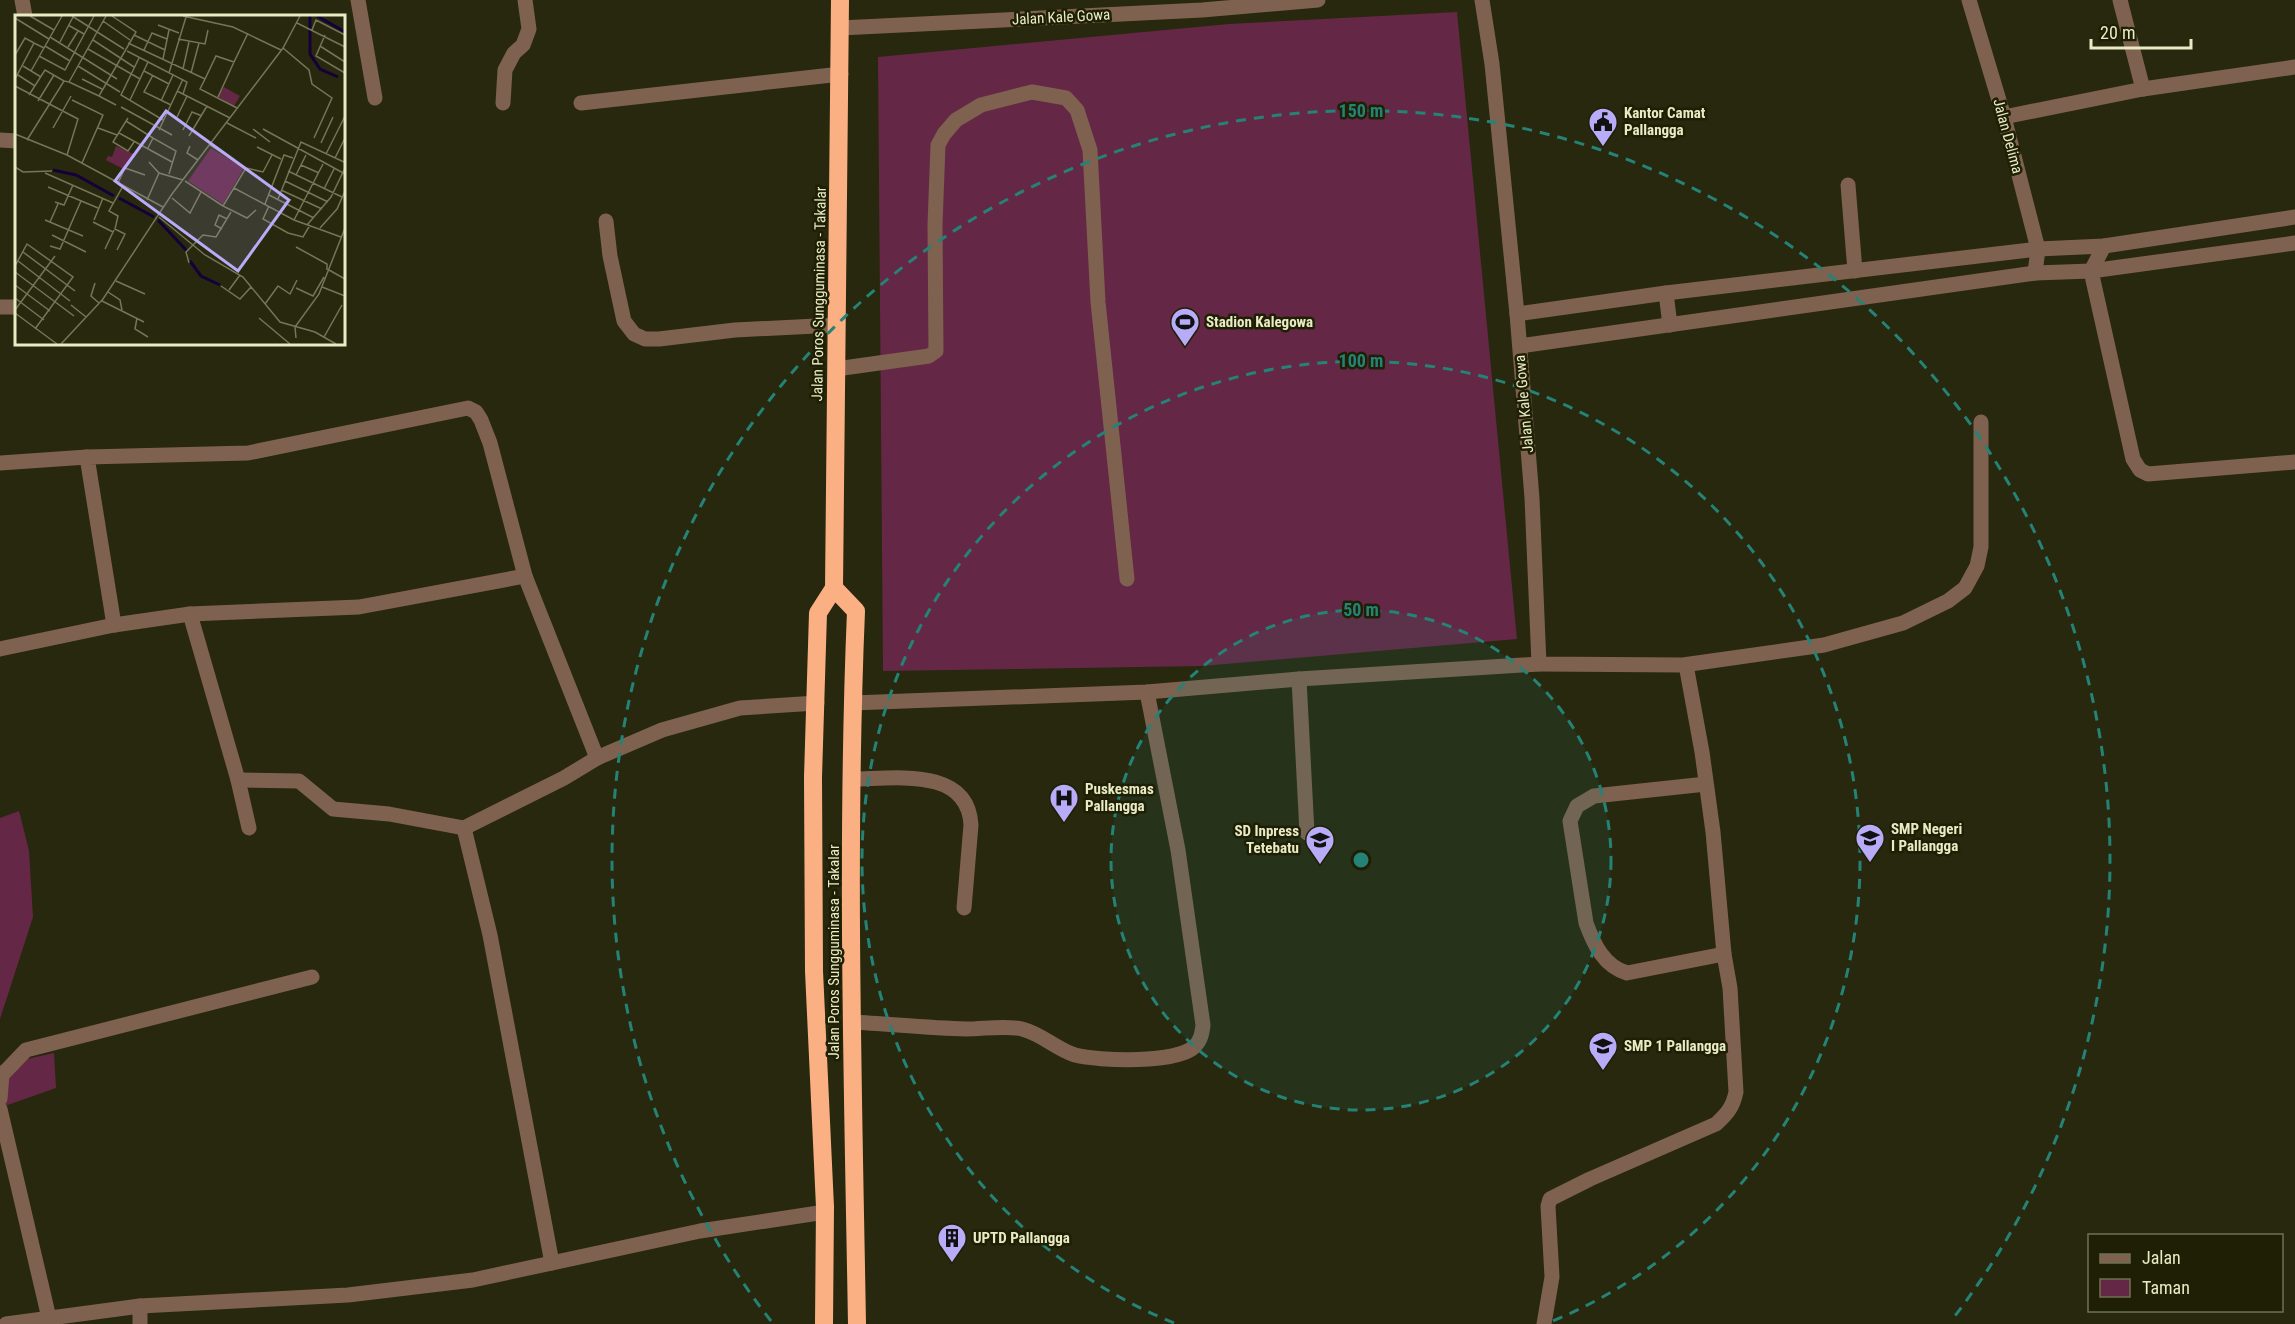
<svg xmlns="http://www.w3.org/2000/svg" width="2295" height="1324" font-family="'Roboto Condensed',sans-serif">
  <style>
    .green { fill: #652746 }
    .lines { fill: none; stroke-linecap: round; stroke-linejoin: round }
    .minor { stroke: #7f614f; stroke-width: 15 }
    .highway { stroke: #fbb083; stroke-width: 18 }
    .ring { fill: none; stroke: #258276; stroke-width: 3; stroke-dasharray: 10 8 }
    .labels { text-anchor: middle; stroke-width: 5; stroke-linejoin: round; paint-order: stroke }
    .street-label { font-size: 15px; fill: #e8ebc3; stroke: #1e1f05 }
    .poi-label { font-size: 15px; font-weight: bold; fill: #e8ebc3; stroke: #1e1f05; text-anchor: start }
    .inset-river { fill: none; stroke: #15003a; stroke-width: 3 }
    .inset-road { fill: none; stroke: #747656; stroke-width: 1.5 }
    .view { fill: #b8abf7; fill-opacity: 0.15; stroke: #b8abf7; stroke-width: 3 }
    .inset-edge { fill: none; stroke: #e8ebc3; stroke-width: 3 }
    .centre { fill: #258276; stroke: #1e1f05; stroke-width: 3 }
    .ring-label { font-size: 18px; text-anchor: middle; font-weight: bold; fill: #258276; stroke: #1e1f05; stroke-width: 5; stroke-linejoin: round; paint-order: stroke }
  </style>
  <rect width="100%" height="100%" fill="#27280e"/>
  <g class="green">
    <polygon points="1457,12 1517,639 1202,666 883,671 878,57 1229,24"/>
    <polygon points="19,811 29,851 33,917 0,1019 0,818"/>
    <polygon points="54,1053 56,1088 2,1107 0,1111 0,1065"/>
  </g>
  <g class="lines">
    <g class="minor">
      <polyline points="22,0 25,16"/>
      <polyline points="358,0 375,98"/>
      <polyline points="1482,0 1492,64 1517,314 1532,498 1539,664 1683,665 1824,645 1903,623 1948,601 1965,588 1977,566 1981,547 1981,422"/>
      <polyline points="1969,0 2004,117 2038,249 2035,273"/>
      <polyline points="2120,0 2143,89"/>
      <polyline points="840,28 1202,10 1318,0"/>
      <polyline points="503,103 505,70 514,53 523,45 529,29 525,0"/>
      <polyline points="581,103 841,74"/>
      <polyline points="2004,117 2143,89 2295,67"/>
      <polyline points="0,140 16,141"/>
      <polyline points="1848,185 1855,271"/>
      <polyline points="606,221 610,256 624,321 634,334 645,339 659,339 735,330 836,325"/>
      <polyline points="2104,246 2091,271 2133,459 2140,470 2148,474 2295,462"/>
      <polyline points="1666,293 1670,325"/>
      <polyline points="0,307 16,307"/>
      <polyline points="1517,314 1666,293 2038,249 2104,246 2295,217"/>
      <polyline points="1520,346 2035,273 2091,271 2295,243"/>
      <polyline points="836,369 929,356 936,351 935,225 938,145 944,134 956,120 981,105 1032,92 1066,98 1077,110 1090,150 1098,302 1127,579"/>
      <polyline points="0,463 87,457"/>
      <polyline points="190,614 238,780 249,828"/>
      <polyline points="114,625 87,457 248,453 468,408 476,412 481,420 490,443 525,576 597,758"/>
      <polyline points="0,649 114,625 190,614 359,607 525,576"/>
      <polyline points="1299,679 1307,833"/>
      <polyline points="852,703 1147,692 1299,679 1539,664"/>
      <path d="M 852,779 C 893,779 968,766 971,825 L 964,908"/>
      <polyline points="238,780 299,781 333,809 389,814 464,828 564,778 597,758 662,730 740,708 817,703"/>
      <path d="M 1706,784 L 1594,796 L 1577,806 L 1570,821 L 1586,923 C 1594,945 1604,966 1627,973 L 1724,954"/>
      <polyline points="464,828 490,935 552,1263"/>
      <path d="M 852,1022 C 890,1024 928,1028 966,1029 C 984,1029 1005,1025 1022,1029 C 1042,1034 1056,1049 1075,1055 C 1099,1061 1178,1064 1195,1046 C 1201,1040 1202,1033 1203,1025 L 1178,850 L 1147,692"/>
      <polyline points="0,1099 2,1075 26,1050 312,977"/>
      <polyline points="0,1109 49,1318"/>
      <polyline points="6,1324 140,1306 348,1295 473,1280 700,1231 825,1212"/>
      <polyline points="140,1324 140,1306"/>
      <path d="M 1544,1324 L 1552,1277 L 1548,1206 L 1550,1199 L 1590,1179 L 1716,1124 C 1727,1114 1733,1107 1736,1092 L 1730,988 L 1724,954 L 1713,832 L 1702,752 L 1686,665"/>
    </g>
    <g class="highway">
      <path d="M 834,588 L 856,611 C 846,849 853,1087 857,1324"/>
      <polyline points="824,1324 825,1207 814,971 813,777 818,613 834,588 840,0"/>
    </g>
  </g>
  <circle cx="1361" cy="860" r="250" fill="#258276" fill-opacity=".12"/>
  <g class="ring">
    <circle cx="1361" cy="860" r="250"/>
    <path d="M1174 1323A499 499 0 1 1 1548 1323"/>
    <path d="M771 1321A749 749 0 1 1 1951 1321"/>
  </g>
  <defs>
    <g id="civic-pin" transform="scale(1.5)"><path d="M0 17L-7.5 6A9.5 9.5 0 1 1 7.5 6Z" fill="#b8abf7" stroke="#1e1f05"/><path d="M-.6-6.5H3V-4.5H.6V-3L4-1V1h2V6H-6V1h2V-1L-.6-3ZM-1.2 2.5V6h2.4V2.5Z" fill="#111"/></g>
    <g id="stadium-pin" transform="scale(1.5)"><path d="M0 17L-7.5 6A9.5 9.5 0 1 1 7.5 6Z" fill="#b8abf7" stroke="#1e1f05"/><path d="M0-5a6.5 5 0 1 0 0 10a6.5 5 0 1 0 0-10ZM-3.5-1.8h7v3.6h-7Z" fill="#111"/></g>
    <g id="hospital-pin" transform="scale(1.5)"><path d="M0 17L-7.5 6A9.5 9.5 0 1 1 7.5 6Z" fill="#b8abf7" stroke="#1e1f05"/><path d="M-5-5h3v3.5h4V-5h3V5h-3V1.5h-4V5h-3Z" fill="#111"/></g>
    <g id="school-pin" transform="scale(1.5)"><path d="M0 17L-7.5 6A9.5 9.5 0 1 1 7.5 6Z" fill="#b8abf7" stroke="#1e1f05"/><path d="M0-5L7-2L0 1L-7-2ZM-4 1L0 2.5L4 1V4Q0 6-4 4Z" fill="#111"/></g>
    <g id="building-pin" transform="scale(1.5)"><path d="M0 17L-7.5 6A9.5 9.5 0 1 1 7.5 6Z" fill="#b8abf7" stroke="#1e1f05"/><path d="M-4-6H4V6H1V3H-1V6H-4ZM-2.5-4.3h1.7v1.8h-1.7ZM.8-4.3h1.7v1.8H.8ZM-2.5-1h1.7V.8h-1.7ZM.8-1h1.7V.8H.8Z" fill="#111"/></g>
  </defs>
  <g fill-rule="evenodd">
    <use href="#civic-pin" x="1603" y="122"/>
    <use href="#stadium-pin" x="1185" y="322"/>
    <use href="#hospital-pin" x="1064" y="798"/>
    <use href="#school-pin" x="1870" y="838"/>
    <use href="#school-pin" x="1320" y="840"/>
    <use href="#school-pin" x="1603" y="1046"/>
    <use href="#building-pin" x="952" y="1238"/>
  </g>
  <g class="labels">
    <g class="street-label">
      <text transform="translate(1061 17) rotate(-3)" y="5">Jalan Kale Gowa</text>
      <text transform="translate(2008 136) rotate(75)" y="5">Jalan Delima</text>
      <text transform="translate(819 294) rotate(-89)" y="5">Jalan Poros Sungguminasa - Takalar</text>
      <text transform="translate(1524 404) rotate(-95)" y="5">Jalan Kale Gowa</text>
      <text transform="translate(834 952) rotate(-90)" y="5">Jalan Poros Sungguminasa - Takalar</text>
    </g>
    <g class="poi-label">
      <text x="1624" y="118">Kantor Camat<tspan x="1624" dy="17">Pallangga</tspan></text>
      <text x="1206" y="327">Stadion Kalegowa</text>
      <text x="1085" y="794">Puskesmas<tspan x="1085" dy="17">Pallangga</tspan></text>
      <text x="1891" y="834">SMP Negeri<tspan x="1891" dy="17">I Pallangga</tspan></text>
      <text x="1299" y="836" text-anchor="end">SD Inpress<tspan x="1299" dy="17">Tetebatu</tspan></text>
      <text x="1624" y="1051">SMP 1 Pallangga</text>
      <text x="973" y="1243">UPTD Pallangga</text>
    </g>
  </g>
  <g transform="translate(15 15)">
    <rect width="330" height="330" fill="#27280e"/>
    <path d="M 209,72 L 225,81 L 219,91 L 203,82 ZM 101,131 L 121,140 L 110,152 L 112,156 L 91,145 L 93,141 L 97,142 ZM 196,133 L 229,153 L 208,189 L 173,166 Z" fill="#652746"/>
    <path class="inset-river" d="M 295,1 L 295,39 L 305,54 L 323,62M 302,1 L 330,17M 38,155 L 61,160 L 99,181M 104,183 L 139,202M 143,205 L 172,236M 175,246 L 186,261 L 205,270"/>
    <path class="inset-road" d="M 15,1 L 39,15M 57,1 L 109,34M 168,1 L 218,12 L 266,35M 0,3 L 34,24M 88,6 L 115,25M 282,8 L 330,32M 53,10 L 69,19M 143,10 L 164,18M 297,15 L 301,5 L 330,20M 119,20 L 150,35M 310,20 L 301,41 L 330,58M 35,22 L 102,64M 163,24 L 190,29 L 193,15M 78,25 L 119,52M 45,27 L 58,2M 113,28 L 190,64 L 201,41 L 219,47 L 233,18M 30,31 L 55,46M 305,31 L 330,47M 53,32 L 63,16M 268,33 L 294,55 L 297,69 L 317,83 L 299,123M 73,34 L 125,64M 129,35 L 137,18 L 152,24M 112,36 L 172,67 L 168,79M 0,40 L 10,23 L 19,28M 24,41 L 50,55 L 79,1M 124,43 L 106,80 L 148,105M 148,44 L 154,15M 8,51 L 26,62M 63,51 L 105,77M 168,54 L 174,27M 16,56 L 47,1M 129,56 L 154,69M 154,58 L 171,2M 176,58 L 184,28M 3,60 L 20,71M 138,60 L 129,77 L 156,90M 0,64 L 19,28 L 29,33M 67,64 L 87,74M 190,64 L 185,74 L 222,93M 54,67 L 84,81 L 121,17 L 97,1M 0,71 L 63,104 L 52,140M 162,76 L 215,103M 14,80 L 30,55 L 49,66M 84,81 L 101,90M 203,82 L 219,47M 57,85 L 88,100 L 67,148M 115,85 L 133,47M 23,86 L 39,60M 146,86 L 158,60M 106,92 L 157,120M 162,102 L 172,81M 113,103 L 98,127 L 113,136 L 119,127M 111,106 L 138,123M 212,108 L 241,123M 38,113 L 56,81M 83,113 L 102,120M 238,114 L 255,127M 248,114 L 330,159M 144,115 L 168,64M 168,115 L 177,97 L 187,101M 104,118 L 157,147M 0,119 L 52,140 L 148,192M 174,121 L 192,91M 12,125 L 49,66 L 54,67 L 91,1M 306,128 L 318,102M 195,130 L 231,153 L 208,191 L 232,203 L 241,195M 175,131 L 172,138 L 183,145M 242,132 L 266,144M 133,133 L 138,123 L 161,136 L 154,159M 311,139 L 330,101M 320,143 L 330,123M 134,147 L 144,158 L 168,165M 286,150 L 304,158M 0,152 L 8,157 L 37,156M 231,153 L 248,157 L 257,140M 273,156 L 327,182M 30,158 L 98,188M 281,160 L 291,140M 170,166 L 208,191M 270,166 L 313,187M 103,168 L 110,153 L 130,160M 33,172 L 83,193M 219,173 L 279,205 L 326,222M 309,174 L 319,154M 266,175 L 307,194M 254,180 L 299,203M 157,183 L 175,198 L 186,177M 263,184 L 286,127 L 329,147M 132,185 L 144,158M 40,187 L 49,190 L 58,170M 250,189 L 269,140 L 278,143M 254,191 L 248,204 L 273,218 L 288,222 L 295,210M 144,202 L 190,240 L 228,262 L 265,307 L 300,317 L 321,329M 30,205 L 68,221M 79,205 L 88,183M 279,205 L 308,149M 35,207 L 43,189M 78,207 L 98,217M 292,210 L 316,182 L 330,153M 305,213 L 322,194 L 330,176M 207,214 L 200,210 L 204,200 L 212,204M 37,220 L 71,237M 35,231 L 45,234 L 66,186M 281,232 L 312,249 L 312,255M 90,234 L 99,215M 102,235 L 110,219 L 100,214 L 103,201 L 94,196 L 108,171M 8,237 L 60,276M 3,246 L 55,286M 174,248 L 171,237 L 188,220 L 201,222 L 216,197M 0,251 L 12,229 L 58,262 L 20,314M 314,255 L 330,264M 0,257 L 59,301M 101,266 L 130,279M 80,268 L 76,281 L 84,288M 0,270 L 35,296M 206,271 L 225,284 L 236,272M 307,272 L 330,281M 281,273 L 298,281 L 309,262M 214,275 L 225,260M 93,277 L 105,285 L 107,295M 0,283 L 29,305M 87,286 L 129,307M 250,289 L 263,271 L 275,279 L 282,265M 56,290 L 71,302M 0,295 L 40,241M 0,298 L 42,329M 122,303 L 120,314 L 133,322M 244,303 L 275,329M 309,322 L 327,290M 281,323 L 280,312 L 304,279 L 330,213M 46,329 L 88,284 L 157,179 L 268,33 L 285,1"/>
    <path class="view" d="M 151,96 L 274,185 L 223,256 L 100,166 Z"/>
    <rect width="330" height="330" class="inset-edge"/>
  </g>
  <circle cx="1361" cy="860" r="9" class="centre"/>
  <g class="ring-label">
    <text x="1361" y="117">150 m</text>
    <text x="1361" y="367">100 m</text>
    <text x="1361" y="616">50 m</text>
  </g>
  <rect x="2088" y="1234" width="195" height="78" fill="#1e1f05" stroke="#6f7151" stroke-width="1.5"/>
  <rect x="2100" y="1254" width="30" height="9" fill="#7f614f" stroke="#6f7151" stroke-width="1.5"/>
  <text x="2142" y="1264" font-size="18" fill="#e8ebc3">Jalan</text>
  <rect x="2100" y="1279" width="30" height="18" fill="#652746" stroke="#6f7151" stroke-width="1.5"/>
  <text x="2142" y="1294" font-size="18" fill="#e8ebc3">Taman</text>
  <path d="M2091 39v9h100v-9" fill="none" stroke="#e8ebc3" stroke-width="3"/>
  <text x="2100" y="39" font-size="18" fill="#e8ebc3" stroke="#1e1f05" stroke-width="4.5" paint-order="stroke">20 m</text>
</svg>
